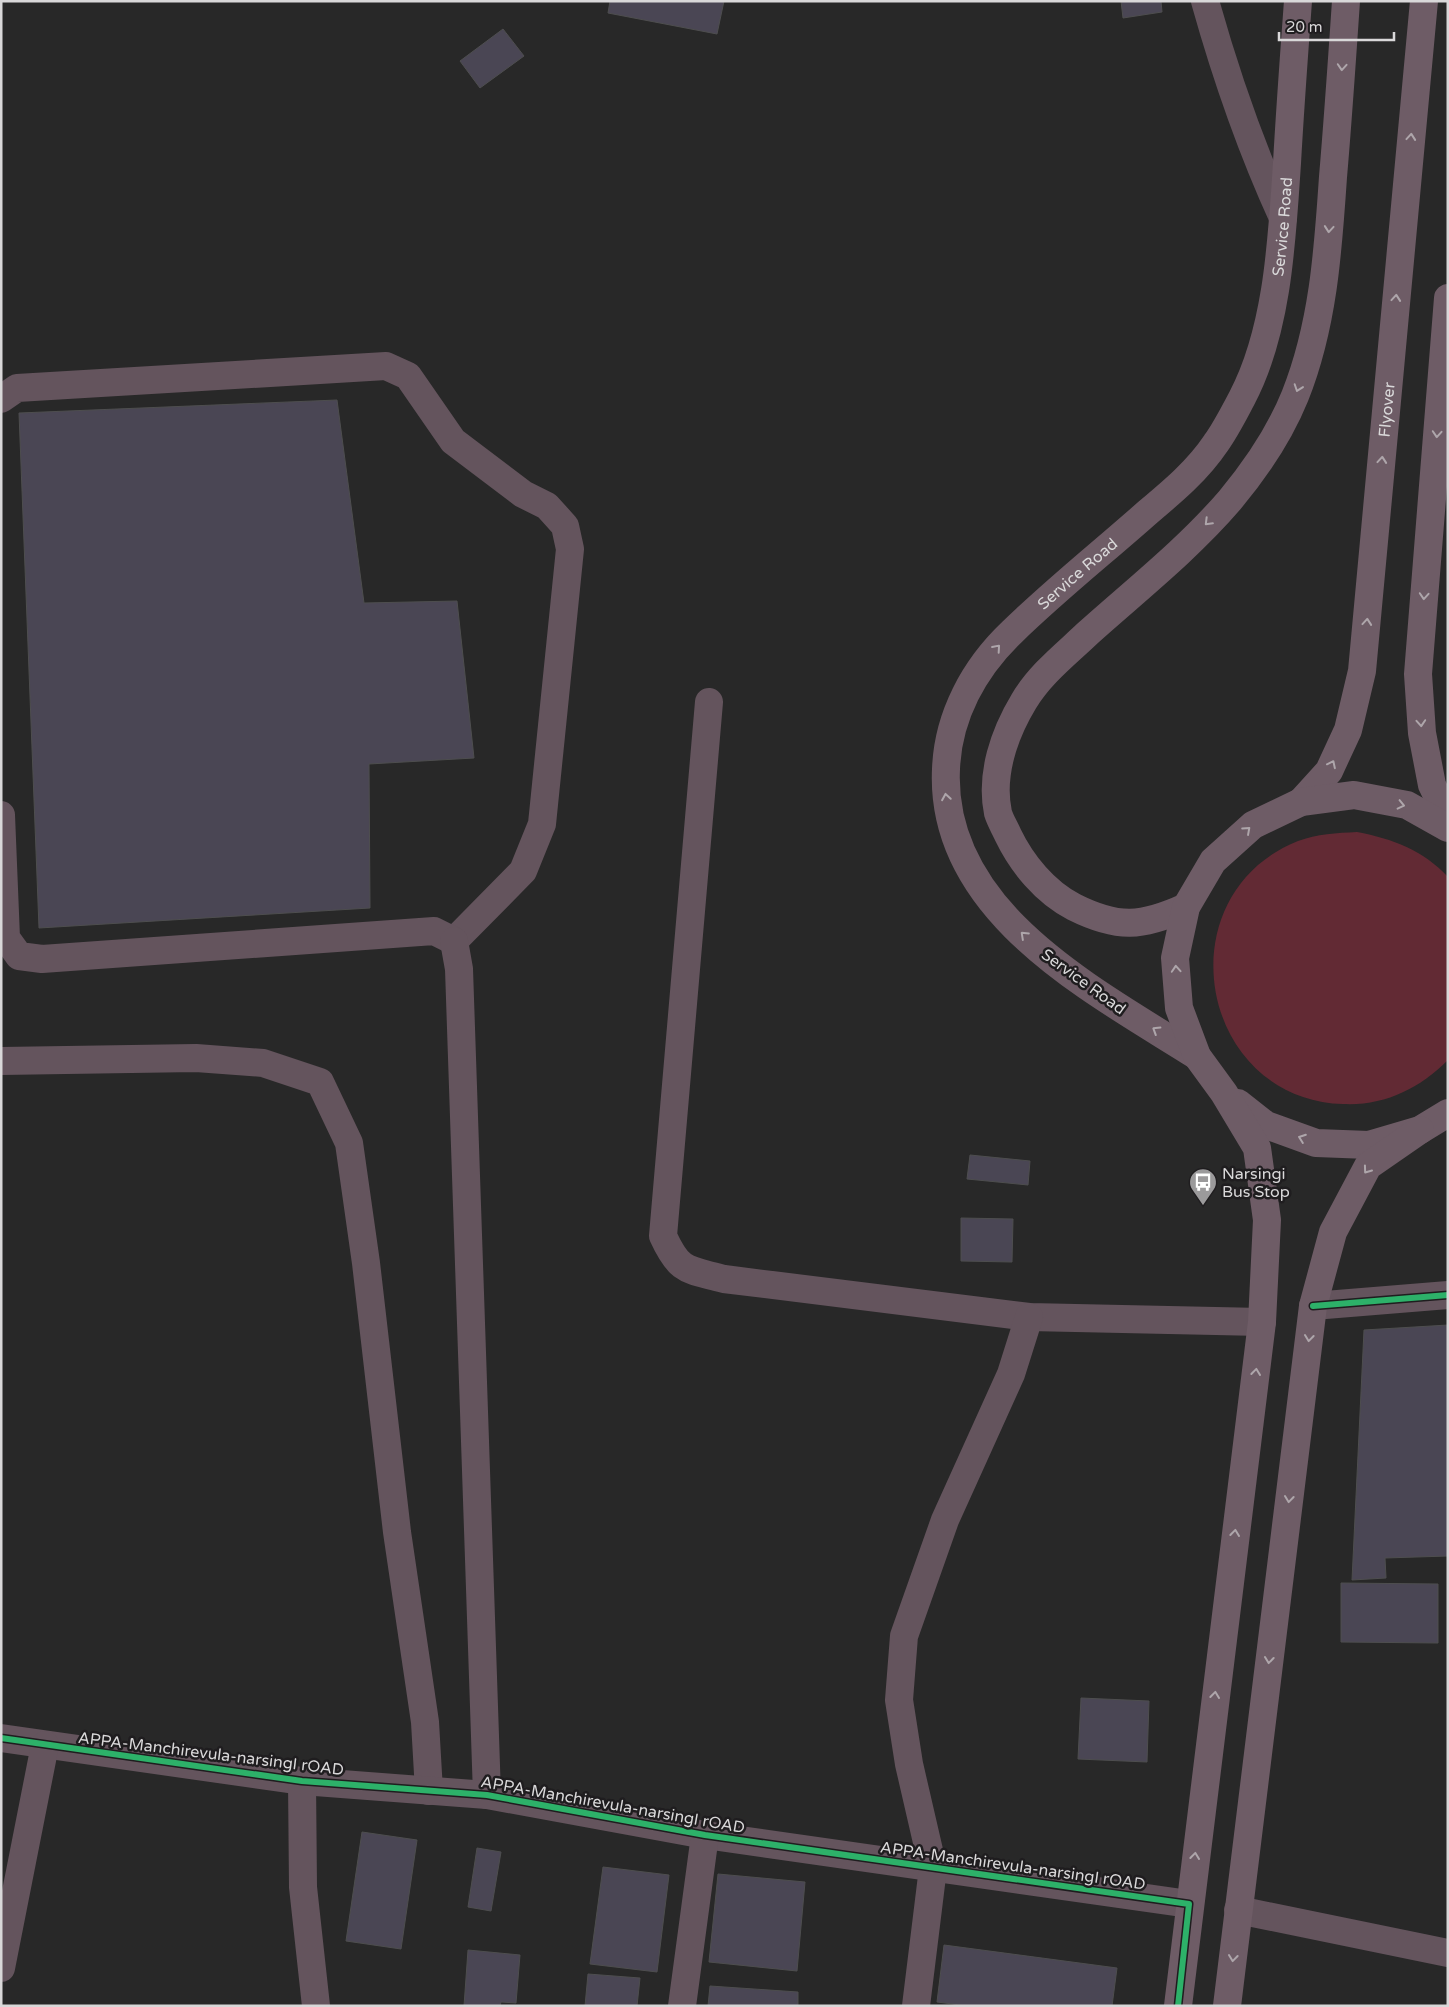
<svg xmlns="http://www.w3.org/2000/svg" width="1449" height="2007" font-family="'Varela Round',sans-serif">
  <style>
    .park { fill: #622a34 }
    .building { fill: #4a4654; stroke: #4e4e4f }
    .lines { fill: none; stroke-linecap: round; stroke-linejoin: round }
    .minor { stroke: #64545d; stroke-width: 28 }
    .major { stroke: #6e5c66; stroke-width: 28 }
    .cycleway-casing { stroke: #1f1d1f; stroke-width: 9 }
    .cycleway { stroke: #2db169; stroke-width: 6 }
    .oneway { stroke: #aea6ab }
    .labels { text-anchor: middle; stroke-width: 5; stroke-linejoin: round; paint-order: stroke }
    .street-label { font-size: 16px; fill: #d9d8d9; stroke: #1f1d1f }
    .poi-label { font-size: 16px; fill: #d9d8d9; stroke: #1f1d1f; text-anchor: start }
  </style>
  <rect width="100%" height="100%" fill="#282828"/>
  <path class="park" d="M 1357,832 C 1393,839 1423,850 1448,877 L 1448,1060 C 1419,1089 1384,1106 1343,1104 C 1198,1099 1163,895 1298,841 C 1317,834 1337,833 1357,832 Z"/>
  <g class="building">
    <polygon points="610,1 724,1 717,34 608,13"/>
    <polygon points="1121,1 1161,1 1162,12 1123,18"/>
    <polygon points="503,29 524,56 480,88 460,61"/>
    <polygon points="337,400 364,603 457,601 474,758 369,764 370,908 39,928 19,413"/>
    <polygon points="970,1155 1030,1161 1028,1185 967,1179"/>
    <polygon points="961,1218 1013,1219 1012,1262 961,1261"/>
    <polygon points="1448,1325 1448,1556 1385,1558 1386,1578 1352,1580 1364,1330"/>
    <polygon points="1341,1583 1438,1584 1438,1643 1341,1642"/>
    <polygon points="1081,1698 1149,1701 1147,1762 1078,1759"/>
    <polygon points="362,1832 417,1840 401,1949 346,1941"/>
    <polygon points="477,1848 501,1852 491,1911 468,1907"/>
    <polygon points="603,1867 669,1875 657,1972 590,1964"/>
    <polygon points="718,1874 805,1882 797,1971 709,1962"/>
    <polygon points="944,1945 1117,1968 1112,2006 968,2006 937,2002"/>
    <polygon points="468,1950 520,1955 516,2003 501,2002 500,2006 464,2006"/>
    <polygon points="588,1974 640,1978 637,2006 585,2006"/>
    <polygon points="710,1986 798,1992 798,2006 708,2006"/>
  </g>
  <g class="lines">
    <g class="minor">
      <path d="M 1205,1 C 1226,76 1251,148 1283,218"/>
      <polyline points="1,399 17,388 386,366 408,376 453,441 523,494 547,506 565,526 570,549 542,824 523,871 454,941"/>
      <path d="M 709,702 L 663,1236 C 680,1273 687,1269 724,1279 L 1029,1317 L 1262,1322"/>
      <polyline points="1,815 6,938 19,956 42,959 434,931 454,941"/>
      <polyline points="454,941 459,969 487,1795"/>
      <polyline points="1,1061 196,1058 263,1063 320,1082 349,1143 366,1263 397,1532 425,1722 429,1791"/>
      <polyline points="1313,1306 1448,1295"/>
      <polyline points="1,1738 302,1781 487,1795 705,1835 1189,1904"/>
      <polyline points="302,1781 303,1887 316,2006"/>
      <polyline points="1238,1910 1448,1953"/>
      <polyline points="1,1968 45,1745"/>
      <polyline points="682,2006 705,1835"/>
      <polyline points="916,2006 933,1868 909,1764 899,1700 904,1636 945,1520 1011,1374 1029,1317"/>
    </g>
    <g class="major">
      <polyline points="1448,298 1418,674 1422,733 1432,785 1448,818"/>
      <path id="s1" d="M 1301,802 L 1329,771 L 1348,730 L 1362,671 L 1424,1"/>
      <path d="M 1186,907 C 1142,927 1118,929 1074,907 C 1045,892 1022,864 1008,835 C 1005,828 1000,820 998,813 C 990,775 1004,734 1024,701 C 1040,674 1066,654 1088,633 C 1136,590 1188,549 1230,500 C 1255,470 1280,433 1295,396 C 1323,326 1328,252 1333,177 C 1338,119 1342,60 1346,1"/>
      <path id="s2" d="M 1197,1056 C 1093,990 939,912 946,769 C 948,716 974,668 1012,632 C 1055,590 1103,552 1148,512 C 1173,491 1198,470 1216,443 C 1226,429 1234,413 1242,398 C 1278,330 1282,238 1287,163 C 1290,109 1294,55 1298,1"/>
      <polyline points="1238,1103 1266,1125 1316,1143 1369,1145 1420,1130 1448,1113"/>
      <polyline points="1178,2006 1262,1322 1267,1220 1257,1148 1224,1093 1197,1056 1179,1008 1175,958 1186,907 1213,861 1253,825 1301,802 1354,795 1407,805 1448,828"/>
      <polyline points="1227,2006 1313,1306 1333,1232 1368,1166 1420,1130"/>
    </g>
    <g class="cycleway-casing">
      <g id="cycleway">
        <polyline points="1313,1306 1448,1295"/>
        <polyline points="1,1738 302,1781 487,1795 705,1835 1189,1904 1178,2006"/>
      </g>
    </g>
    <use href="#cycleway" class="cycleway"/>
  </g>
  <defs><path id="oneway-chevron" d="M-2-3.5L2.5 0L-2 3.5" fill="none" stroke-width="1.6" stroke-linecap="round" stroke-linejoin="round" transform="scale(1.25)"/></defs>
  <g class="oneway">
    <use href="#oneway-chevron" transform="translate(1342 67) rotate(94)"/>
    <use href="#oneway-chevron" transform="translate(1411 137) rotate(-85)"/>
    <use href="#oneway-chevron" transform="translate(1329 229) rotate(95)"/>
    <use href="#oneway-chevron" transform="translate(1396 298) rotate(-85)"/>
    <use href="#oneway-chevron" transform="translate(1298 388) rotate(109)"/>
    <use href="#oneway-chevron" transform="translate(1437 434) rotate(94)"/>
    <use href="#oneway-chevron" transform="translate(1382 460) rotate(-85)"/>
    <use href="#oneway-chevron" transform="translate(1208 522) rotate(135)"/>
    <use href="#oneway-chevron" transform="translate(1424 596) rotate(94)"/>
    <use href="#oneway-chevron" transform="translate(1367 622) rotate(-85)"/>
    <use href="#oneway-chevron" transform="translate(997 648) rotate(-49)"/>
    <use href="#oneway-chevron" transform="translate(1421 723) rotate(86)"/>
    <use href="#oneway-chevron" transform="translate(1332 764) rotate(-64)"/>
    <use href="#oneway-chevron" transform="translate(946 797) rotate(-99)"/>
    <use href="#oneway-chevron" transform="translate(1401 805) rotate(13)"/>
    <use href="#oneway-chevron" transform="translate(1247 830) rotate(-42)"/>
    <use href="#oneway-chevron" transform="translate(1024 935) rotate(-137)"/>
    <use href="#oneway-chevron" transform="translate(1176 969) rotate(-94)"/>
    <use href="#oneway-chevron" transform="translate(1156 1030) rotate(-148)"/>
    <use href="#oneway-chevron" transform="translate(1302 1138) rotate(-160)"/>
    <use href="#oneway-chevron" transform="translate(1367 1170) rotate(126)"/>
    <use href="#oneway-chevron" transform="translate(1309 1338) rotate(97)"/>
    <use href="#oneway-chevron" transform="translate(1256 1372) rotate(-83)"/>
    <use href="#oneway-chevron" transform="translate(1289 1499) rotate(97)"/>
    <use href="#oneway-chevron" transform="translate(1235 1533) rotate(-83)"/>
    <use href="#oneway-chevron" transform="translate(1269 1660) rotate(97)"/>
    <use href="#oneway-chevron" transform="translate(1215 1695) rotate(-83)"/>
    <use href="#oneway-chevron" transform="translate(1195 1856) rotate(-83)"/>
    <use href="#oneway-chevron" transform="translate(1233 1958) rotate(97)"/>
  </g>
  <defs>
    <g id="bus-pin" transform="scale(1.4375)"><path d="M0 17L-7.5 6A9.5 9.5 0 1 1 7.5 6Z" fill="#9b9a9b" stroke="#1f1d1f"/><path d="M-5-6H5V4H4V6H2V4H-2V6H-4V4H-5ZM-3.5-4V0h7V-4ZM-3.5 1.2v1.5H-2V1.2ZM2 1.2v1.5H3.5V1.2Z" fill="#fff"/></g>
  </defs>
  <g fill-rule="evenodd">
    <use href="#bus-pin" x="1203" y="1182"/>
  </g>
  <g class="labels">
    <g class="street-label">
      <text dy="6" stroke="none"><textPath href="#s2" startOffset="1065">Service Road</textPath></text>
      <text dy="6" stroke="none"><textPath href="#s1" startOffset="410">Flyover</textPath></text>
      <text dy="6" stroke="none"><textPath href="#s2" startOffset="645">Service Road</textPath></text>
      <text transform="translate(1084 981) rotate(36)" y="6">Service Road</text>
      <text transform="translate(211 1753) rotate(7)" y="6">APPA-Manchirevula-narsingI rOAD</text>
      <text transform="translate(613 1804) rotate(10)" y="6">APPA-Manchirevula-narsingI rOAD</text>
      <text transform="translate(1013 1865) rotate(8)" y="6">APPA-Manchirevula-narsingI rOAD</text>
    </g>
    <g class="poi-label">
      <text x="1222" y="1179">Narsingi<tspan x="1222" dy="18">Bus Stop</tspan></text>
    </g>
  </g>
  <rect width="1449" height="2007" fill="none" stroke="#d9d8d9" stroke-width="5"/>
  <path d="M1279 32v8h115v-8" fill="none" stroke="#d9d8d9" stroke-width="2.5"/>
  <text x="1286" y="32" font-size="15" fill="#d9d8d9" stroke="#1f1d1f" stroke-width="4" paint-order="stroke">20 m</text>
</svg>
